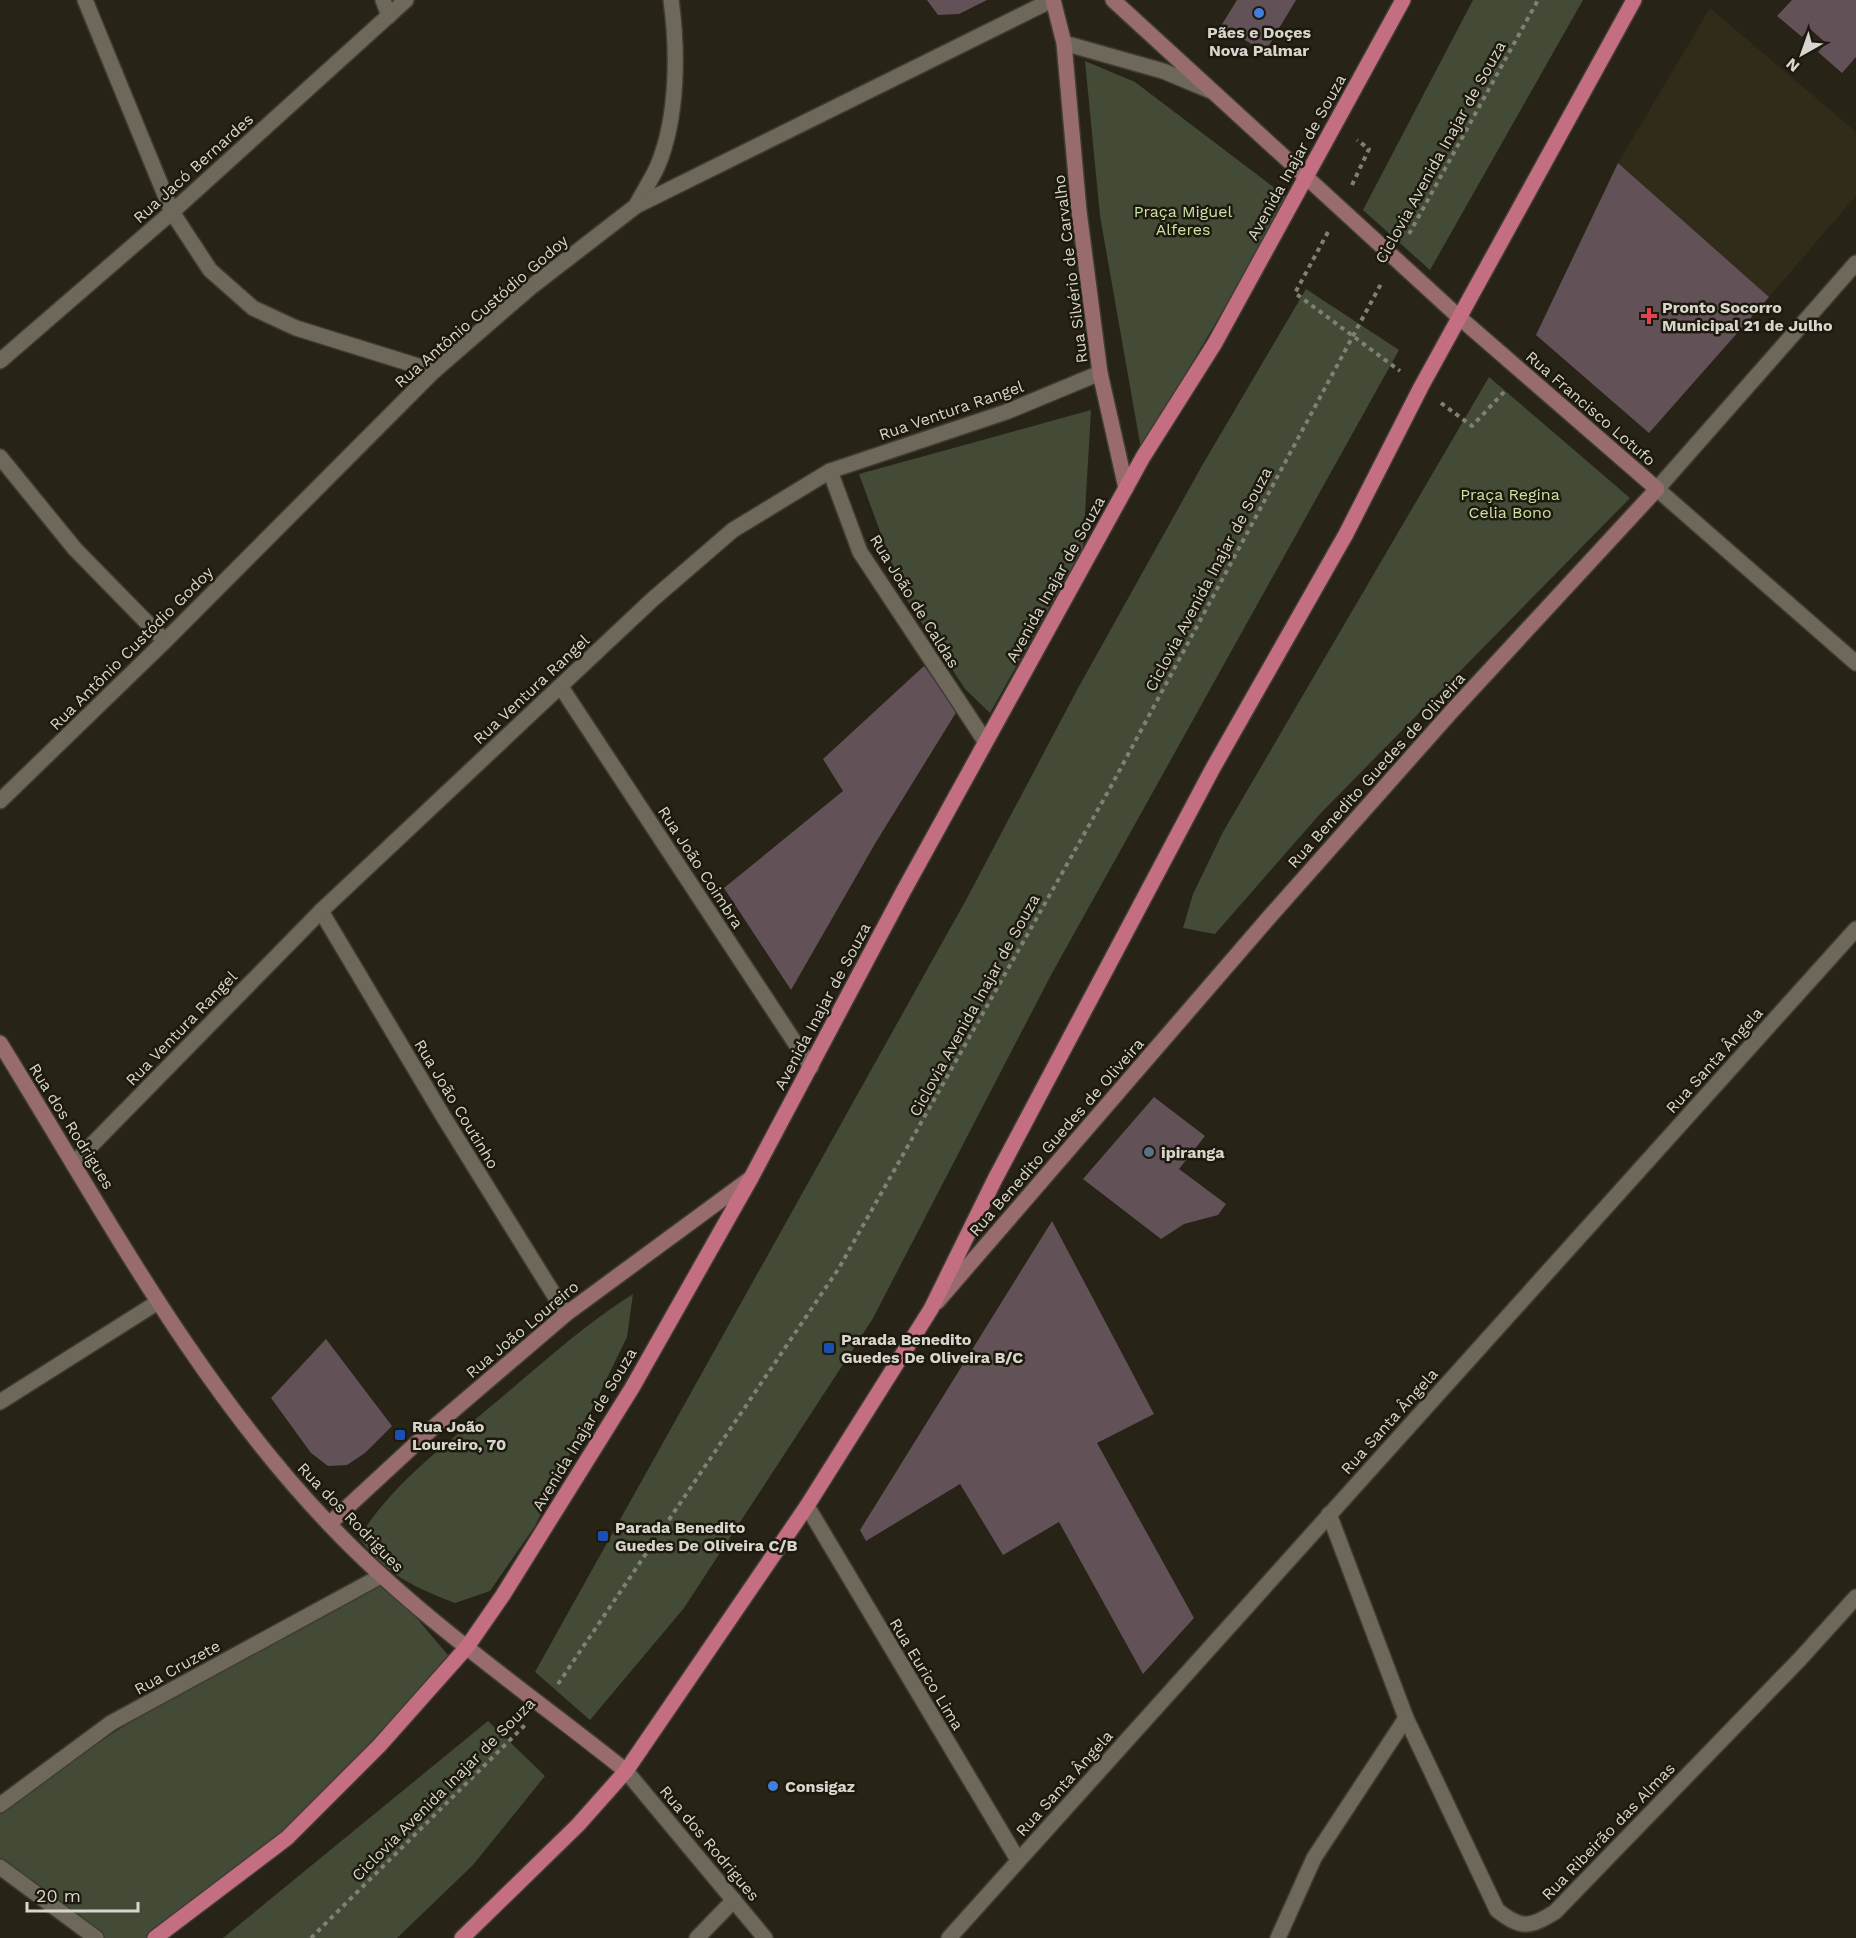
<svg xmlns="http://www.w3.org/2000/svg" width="1856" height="1938" font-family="'Work Sans',sans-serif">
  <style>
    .built { fill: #312b19 }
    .green { fill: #434b37 }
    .building { fill: #625258 }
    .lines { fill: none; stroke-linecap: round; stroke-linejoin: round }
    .street-casing { stroke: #403c33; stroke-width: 18 }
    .secondary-casing { stroke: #403c33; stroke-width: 18 }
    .primary-casing { stroke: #403c33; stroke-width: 18 }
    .path { stroke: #827f75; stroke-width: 4; stroke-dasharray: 4.5 4.5; stroke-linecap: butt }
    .street { stroke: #6d6859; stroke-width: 15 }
    .secondary { stroke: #986c6d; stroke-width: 15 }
    .primary { stroke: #c36f81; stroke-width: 15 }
    .shop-dot { fill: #3f7fe0; stroke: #1d1a0d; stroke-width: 2 }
    .health-dot { fill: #e0444e; stroke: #1d1a0d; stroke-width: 2 }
    .service-dot { fill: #5c6f8a; stroke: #1d1a0d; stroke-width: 2 }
    .transit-dot { fill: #1a4fb4; stroke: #1d1a0d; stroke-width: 2 }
    .labels { text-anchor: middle; stroke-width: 5; stroke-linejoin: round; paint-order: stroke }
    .poi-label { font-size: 16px; font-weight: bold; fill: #d7d5cd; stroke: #1d1a0d; text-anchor: start }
    .street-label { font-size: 16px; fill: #d7d5cd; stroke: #1d1a0d }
    .park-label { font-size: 16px; fill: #cae2a5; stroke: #1d1a0d }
  </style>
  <rect width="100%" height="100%" fill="#272316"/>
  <polygon class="built" points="1710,8 1856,132 1856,196 1769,297 1618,163"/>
  <g class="green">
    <polygon points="1473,0 1583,0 1430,270 1363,210"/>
    <polygon points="1085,61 1135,82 1289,199 1141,449 1100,216"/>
    <polygon points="1306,289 1399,350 1051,975 872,1320 684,1608 590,1720 535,1672 966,900 1077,690 1203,464"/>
    <polygon points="1489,377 1630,498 1319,815 1215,934 1183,928 1193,894 1223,832"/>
    <polygon points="1091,410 1083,548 990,713 965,689 903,594 859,474"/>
    <path d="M 633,1294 L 627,1337 L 535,1526 L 490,1591 L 455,1603 C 412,1586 388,1576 359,1538 C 391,1485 443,1447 490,1407 C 537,1368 581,1327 633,1294 Z"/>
    <path d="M 381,1576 L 453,1661 L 287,1838 L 155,1938 L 98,1938 L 0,1862 L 0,1808 C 123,1723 250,1648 381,1576 Z"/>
    <polygon points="488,1721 545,1776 473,1865 397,1938 223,1938"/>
  </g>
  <g class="building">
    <polygon points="927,0 987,0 959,14 938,15"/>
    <polygon points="1237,0 1296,0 1265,52 1221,26"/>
    <polygon points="1792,0 1856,0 1856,57 1842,73 1818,52 1826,43 1809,28 1802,37 1777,16"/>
    <polygon points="1618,163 1769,297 1649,433 1536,335"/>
    <polygon points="924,666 957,711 876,842 791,990 724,888 843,791 823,759"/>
    <polygon points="1154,1097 1205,1136 1179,1169 1226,1204 1218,1215 1184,1224 1161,1239 1083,1179"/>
    <polygon points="1052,1221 1154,1414 1097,1443 1194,1618 1143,1674 1059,1522 1003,1555 960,1484 866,1541 860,1530"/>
    <polygon points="326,1339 392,1426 365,1453 347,1465 328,1466 311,1453 271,1398"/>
  </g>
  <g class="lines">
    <g class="street-casing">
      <g id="street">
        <polyline points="85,0 172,212 210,270 253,308 296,328 434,371"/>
        <polyline points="383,0 389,16"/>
        <polyline points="1064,43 1163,71 1211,91"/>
        <path d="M 636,206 C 643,192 652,179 658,165 C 678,117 678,50 671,0"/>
        <polyline points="1856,263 1657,489 1856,663"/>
        <polyline points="0,361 172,212 406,0"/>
        <polyline points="0,457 75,549 165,641"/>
        <polyline points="830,471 860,552 985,741"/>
        <polyline points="561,687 811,1067"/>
        <polyline points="0,801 165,641 434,371 531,287 636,206 1052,0"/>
        <polyline points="321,911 443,1116 566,1314"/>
        <polyline points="74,1163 321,911 653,599 733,530 830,471 1006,412 1100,373"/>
        <polyline points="0,1402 158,1302"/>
        <polyline points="807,1506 1018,1860"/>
        <path d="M 1329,1514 L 1406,1718 L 1497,1910 C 1520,1929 1530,1928 1555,1912 L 1800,1659 L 1856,1597"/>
        <polyline points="626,1771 765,1938"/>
        <polyline points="0,1805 111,1723 381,1576"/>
        <polyline points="0,1867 96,1938"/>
        <polyline points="697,1938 734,1900"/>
        <polyline points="949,1938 1856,929"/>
        <polyline points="1278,1938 1314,1858 1406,1718"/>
      </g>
    </g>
    <g class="secondary-casing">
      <g id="secondary">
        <polyline points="1053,0 1064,43 1079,211 1100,373 1126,488"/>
        <path d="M 0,1043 C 102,1208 195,1384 330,1525 C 418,1618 526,1691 626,1771"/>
        <polyline points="937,1302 1272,914 1452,711 1657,489 1460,318 1113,0"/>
        <polyline points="329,1524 435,1426 566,1314 751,1178"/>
      </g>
    </g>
    <g class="primary-casing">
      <g id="primary">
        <polyline points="155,1938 287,1838 379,1746 467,1647 503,1595 632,1388 751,1178 903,892 1143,457 1215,343 1403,0"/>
        <polyline points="462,1938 578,1825 626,1771 807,1506 931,1309 995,1179 1213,768 1346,534 1421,387 1634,0"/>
      </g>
    </g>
    <g class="path">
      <polyline points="1352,185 1369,149 1357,140"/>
      <polyline points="1328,232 1295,293 1400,371"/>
      <polyline points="1409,234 1538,0"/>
      <polyline points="1441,403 1472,426 1504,392"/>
      <polyline points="558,1684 839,1268 1109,790 1382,282"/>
      <polyline points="311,1938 525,1725"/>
    </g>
    <use href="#street" class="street"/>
    <use href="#secondary" class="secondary"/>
    <use href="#primary" class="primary"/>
  </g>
  <g class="shop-dot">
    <circle cx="1259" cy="13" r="6"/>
    <circle cx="773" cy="1786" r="6"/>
  </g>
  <path class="health-dot" d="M1646 307h6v6h6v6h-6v6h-6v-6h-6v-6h6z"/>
  <circle class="service-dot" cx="1149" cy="1152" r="6"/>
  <g class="transit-dot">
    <rect x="823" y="1342" width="12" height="12" rx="3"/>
    <rect x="394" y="1429" width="12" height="12" rx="3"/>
    <rect x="597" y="1530" width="12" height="12" rx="3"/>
  </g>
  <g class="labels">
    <g class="poi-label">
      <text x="1259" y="38" text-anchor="middle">Pães e Doçes<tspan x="1259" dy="18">Nova Palmar</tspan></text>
      <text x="1662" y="313">Pronto Socorro<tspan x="1662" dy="18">Municipal 21 de Julho</tspan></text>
      <text x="1161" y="1158">ipiranga</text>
      <text x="841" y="1345">Parada Benedito<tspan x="841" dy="18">Guedes De Oliveira B/C</tspan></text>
      <text x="412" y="1432">Rua João<tspan x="412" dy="18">Loureiro, 70</tspan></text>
      <text x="615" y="1533">Parada Benedito<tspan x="615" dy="18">Guedes De Oliveira C/B</tspan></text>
      <text x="785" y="1792">Consigaz</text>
    </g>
    <g class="street-label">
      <text transform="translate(1440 152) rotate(-61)" y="6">Ciclovia Avenida Inajar de Souza</text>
      <text transform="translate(1296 157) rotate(-61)" y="6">Avenida Inajar de Souza</text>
      <text transform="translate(193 168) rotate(-42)" y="6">Rua Jacó Bernardes</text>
      <text transform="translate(1070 269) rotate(-97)" y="6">Rua Silvério de Carvalho</text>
      <text transform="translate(481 311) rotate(-41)" y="6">Rua Antônio Custódio Godoy</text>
      <text transform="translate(1591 408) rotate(41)" y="6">Rua Francisco Lotufo</text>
      <text transform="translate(951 410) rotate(-19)" y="6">Rua Ventura Rangel</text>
      <text transform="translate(1055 579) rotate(-61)" y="6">Avenida Inajar de Souza</text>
      <text transform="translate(1208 579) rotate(-62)" y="6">Ciclovia Avenida Inajar de Souza</text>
      <text transform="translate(915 601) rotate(58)" y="6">Rua João de Caldas</text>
      <text transform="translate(131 648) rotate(-45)" y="6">Rua Antônio Custódio Godoy</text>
      <text transform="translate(531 689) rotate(-43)" y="6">Rua Ventura Rangel</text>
      <text transform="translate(1376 770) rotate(-48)" y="6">Rua Benedito Guedes de Oliveira</text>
      <text transform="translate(701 867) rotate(57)" y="6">Rua João Coimbra</text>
      <text transform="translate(974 1005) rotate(-61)" y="6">Ciclovia Avenida Inajar de Souza</text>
      <text transform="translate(822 1006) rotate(-62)" y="6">Avenida Inajar de Souza</text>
      <text transform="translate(181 1028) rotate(-46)" y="6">Rua Ventura Rangel</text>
      <text transform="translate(1714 1060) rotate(-48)" y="6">Rua Santa Ângela</text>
      <text transform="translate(457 1104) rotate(59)" y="6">Rua João Coutinho</text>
      <text transform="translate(72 1126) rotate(58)" y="6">Rua dos Rodrigues</text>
      <text transform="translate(1056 1137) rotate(-49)" y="6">Rua Benedito Guedes de Oliveira</text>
      <text transform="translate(522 1329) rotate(-40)" y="6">Rua João Loureiro</text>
      <text transform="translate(1389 1421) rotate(-48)" y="6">Rua Santa Ângela</text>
      <text transform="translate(584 1429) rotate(-59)" y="6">Avenida Inajar de Souza</text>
      <text transform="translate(351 1517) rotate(46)" y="6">Rua dos Rodrigues</text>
      <text transform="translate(177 1667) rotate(-29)" y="6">Rua Cruzete</text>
      <text transform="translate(927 1674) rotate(59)" y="6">Rua Eurico Lima</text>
      <text transform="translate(1064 1783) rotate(-48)" y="6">Rua Santa Ângela</text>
      <text transform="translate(443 1789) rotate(-45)" y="6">Ciclovia Avenida Inajar de Souza</text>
      <text transform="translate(1608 1831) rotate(-46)" y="6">Rua Ribeirão das Almas</text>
      <text transform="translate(710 1843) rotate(50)" y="6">Rua dos Rodrigues</text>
    </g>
    <g class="park-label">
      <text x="1183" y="217">Praça Miguel<tspan x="1183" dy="18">Alferes</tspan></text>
      <text x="1510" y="500">Praça Regina<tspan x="1510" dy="18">Celia Bono</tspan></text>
    </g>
  </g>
  <g transform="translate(1802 54) rotate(220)" stroke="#1d1a0d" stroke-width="4.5" paint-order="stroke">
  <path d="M0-4.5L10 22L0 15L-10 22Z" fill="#d7d5cd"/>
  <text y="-9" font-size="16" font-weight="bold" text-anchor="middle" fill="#d7d5cd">N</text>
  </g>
  <path d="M27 1902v9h111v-9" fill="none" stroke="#d7d5cd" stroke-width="3"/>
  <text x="36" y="1902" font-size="18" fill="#d7d5cd" stroke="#1d1a0d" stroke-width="4.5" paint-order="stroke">20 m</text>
</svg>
